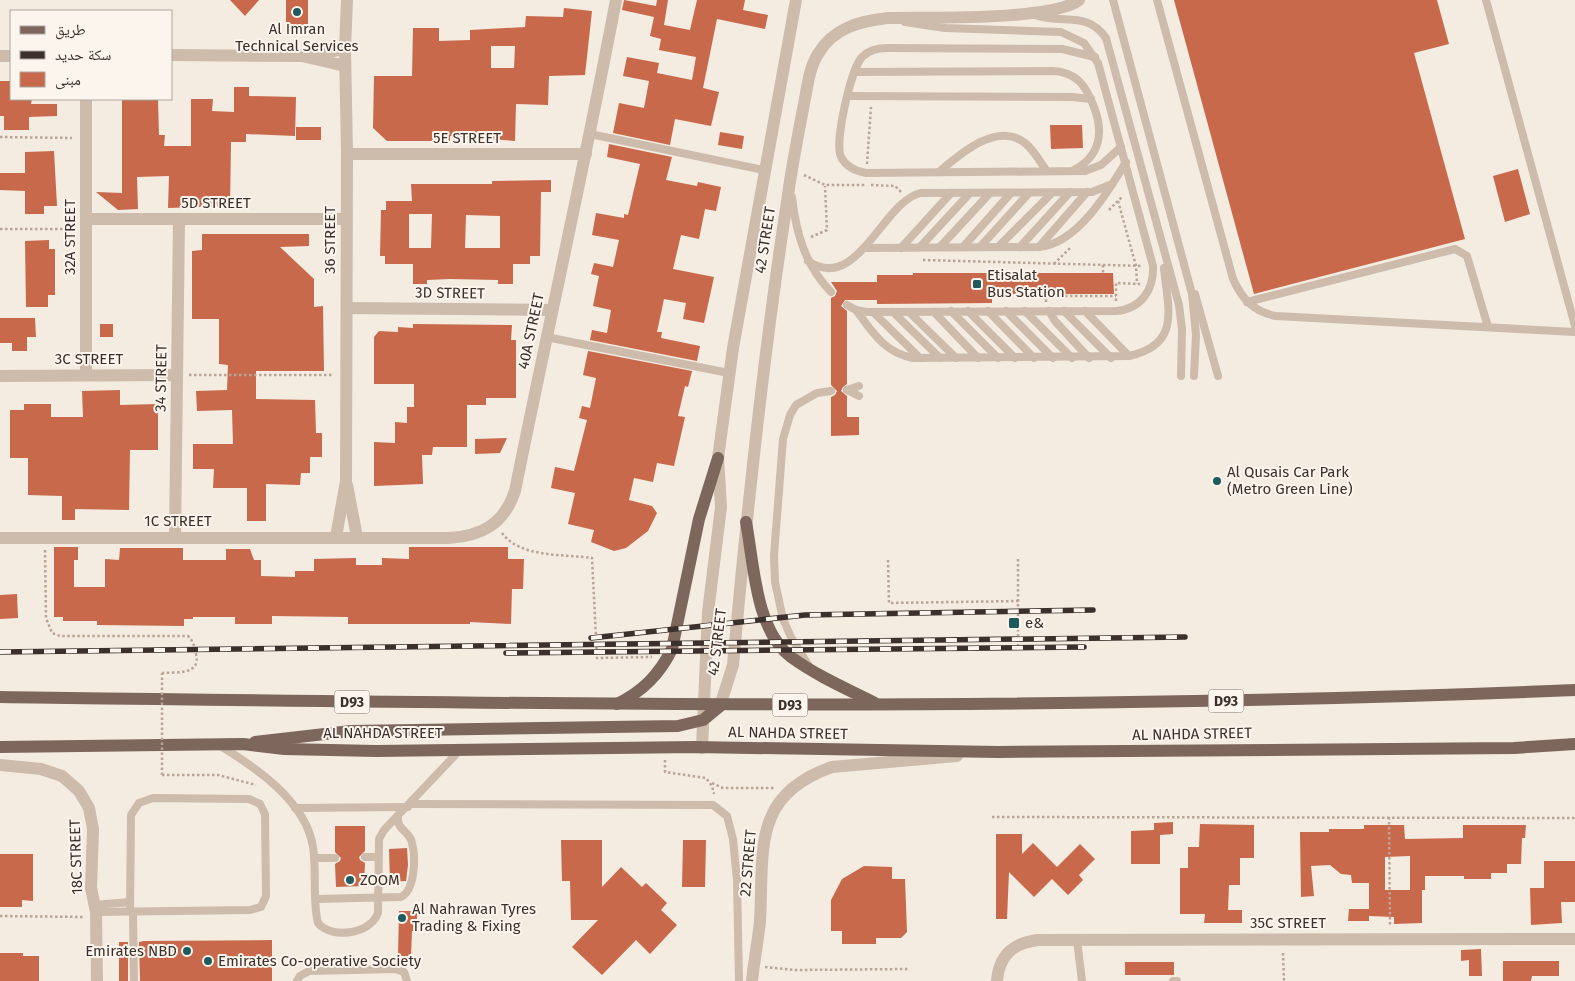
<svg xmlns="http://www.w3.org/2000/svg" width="1575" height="981" font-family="'Fira Sans','Noto Naskh Arabic',sans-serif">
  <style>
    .building { fill: #c8694b; fill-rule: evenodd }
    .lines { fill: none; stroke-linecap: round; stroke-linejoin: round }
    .path { stroke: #b9a596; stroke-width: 2.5; stroke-dasharray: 2.5 2.5; stroke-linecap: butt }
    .service { stroke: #cdbbac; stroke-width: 8 }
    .minor { stroke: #cdbbac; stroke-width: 12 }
    .primary { stroke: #7d675c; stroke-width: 12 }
    .rail-casing { stroke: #3b302b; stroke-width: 5.5 }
    .rail { stroke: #fbf5ee; stroke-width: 4; stroke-dasharray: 11; stroke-linecap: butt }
    .path-bridge { stroke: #b9a596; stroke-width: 2.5; stroke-dasharray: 2.5 2.5; stroke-linecap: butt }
    .poi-dot { fill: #1f5a5e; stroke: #fbf5ee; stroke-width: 2 }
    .labels { text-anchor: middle; stroke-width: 4; stroke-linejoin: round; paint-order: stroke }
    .shield { fill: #fbf5ee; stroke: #756b66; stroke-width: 1 }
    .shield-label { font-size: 14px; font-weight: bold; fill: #3b302b }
    .poi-label { font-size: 15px; fill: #3b302b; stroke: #fbf5ee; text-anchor: start }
    .street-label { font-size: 15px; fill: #3b302b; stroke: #fbf5ee }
  </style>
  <rect width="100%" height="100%" fill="#f4ebe1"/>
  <g class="building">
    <polygon points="230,0 259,0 245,16"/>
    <rect x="286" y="0" width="22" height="25"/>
    <polygon points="624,0 656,6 657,0 668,0 664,25 690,30 697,0 745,0 743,10 768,15 765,29 717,19 703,88 719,92 711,126 675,119 670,145 613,133 619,103 644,108 649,81 623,76 627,57 659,63 657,73 692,80 696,57 659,50 661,39 650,36 654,17 622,10"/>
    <polygon points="1174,0 1437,0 1449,44 1414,53 1465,239 1254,294"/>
    <path d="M 564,8 L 592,11 L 585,75 L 549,76 L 548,105 L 516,104 L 515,141 L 450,136 L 450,141 L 387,141 L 373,128 L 374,76 L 412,76 L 413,28 L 439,28 L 439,41 L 470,40 L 470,30 L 525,27 L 526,16 L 563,17 ZM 491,46 L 515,46 L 514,68 L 491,68 Z"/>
    <polygon points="0,81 11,81 11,99 32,99 31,104 57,104 57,116 29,117 29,130 4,130 4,116 0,116"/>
    <polygon points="234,87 249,87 249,96 296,97 295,136 246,134 246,142 231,142 230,206 168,208 169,176 137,177 138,209 118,210 96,192 122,193 122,99 158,99 159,135 165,135 164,146 191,146 191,99 213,99 212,111 234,112"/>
    <polygon points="1050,125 1082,125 1083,148 1051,149"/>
    <rect x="296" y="127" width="25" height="13"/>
    <polygon points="720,132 744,136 742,149 718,145"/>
    <polygon points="609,144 672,157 666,180 697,186 698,182 721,187 716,211 705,209 699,239 681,235 673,269 714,277 704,323 683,319 686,303 664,299 657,332 662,332 661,338 700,346 697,361 590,340 592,330 607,333 611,310 593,306 599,276 591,274 594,263 613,267 619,240 592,235 596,213 624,218 624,214 628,215 640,164 607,157"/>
    <polygon points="54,151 57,206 44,206 44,214 25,214 25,191 0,190 0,173 25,173 25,152"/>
    <polygon points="1518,169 1530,214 1505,222 1493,176"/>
    <path d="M 551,180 L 551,192 L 541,192 L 540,256 L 530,256 L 530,264 L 513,264 L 513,284 L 498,284 L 498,280 L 450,279 L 427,280 L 427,284 L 413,284 L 413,264 L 385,264 L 385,256 L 380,256 L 381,210 L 386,210 L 386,201 L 412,201 L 411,184 L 492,184 L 492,181 ZM 409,214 L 432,214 L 431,248 L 409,248 ZM 466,215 L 500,216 L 500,248 L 465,248 Z"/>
    <polygon points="202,234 309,234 309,246 280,247 314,279 314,307 323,306 324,371 256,371 256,399 315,400 316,433 322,433 322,457 310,457 310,473 301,473 300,485 266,484 266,521 247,521 247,488 213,488 214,469 193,469 193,444 233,444 232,410 197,411 196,391 227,390 228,365 219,364 219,319 192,319 192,251 202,250"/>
    <polygon points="49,240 49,249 55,249 55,295 48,295 48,307 26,307 25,241"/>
    <polygon points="913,273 1113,273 1114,294 992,294 992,303 877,304 877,300 845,300 841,306 847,311 847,384 843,387 841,391 847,396 847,417 859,417 859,435 831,436 831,397 835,395 837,391 831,385 831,298 835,296 837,291 831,282 877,282 877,275 913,275"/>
    <polygon points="0,318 35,318 36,337 27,337 27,351 12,351 12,343 0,343"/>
    <rect x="100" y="324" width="13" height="13"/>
    <polygon points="413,324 512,325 511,340 516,340 516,398 486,398 486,405 467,405 467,447 433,447 432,455 422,455 423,484 374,486 374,442 395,443 395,422 407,423 407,407 414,407 414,384 374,384 374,337 379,331 398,332 398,327 413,328"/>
    <polygon points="588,351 692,371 688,387 685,386 678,416 685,417 674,466 657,463 653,482 634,478 629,500 652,506 657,513 648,531 626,548 614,551 591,542 594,530 568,524 575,493 551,488 555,467 574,471 587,420 579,418 582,406 590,408 596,378 583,375"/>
    <polygon points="120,390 120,405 158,404 158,450 130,450 129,510 75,509 75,520 62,520 62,496 28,495 28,458 10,458 10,410 24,410 24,404 51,404 51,417 83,417 82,391"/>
    <polygon points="507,438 500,453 475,454 475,439"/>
    <polygon points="54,547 78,547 78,560 74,560 74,587 105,587 105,559 119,560 120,548 183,548 183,560 226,560 226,549 250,549 254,560 261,560 261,576 295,577 295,571 314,571 314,559 356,558 356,565 382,565 382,558 409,559 409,547 508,547 508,559 524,559 523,589 512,589 511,624 470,622 470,624 348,624 348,617 272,616 272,624 235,624 235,617 193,617 193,619 184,619 184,626 97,625 97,621 63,621 63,617 54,617"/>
    <polygon points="17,594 18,618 0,619 0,595"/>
    <polygon points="1173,822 1173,834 1160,835 1160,864 1131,864 1131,831 1154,830 1154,823"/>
    <polygon points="1200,824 1254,825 1254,858 1240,858 1240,885 1229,885 1228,910 1242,910 1242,923 1204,923 1205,914 1180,914 1180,868 1188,868 1188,847 1199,847"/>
    <path d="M 1364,825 L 1404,825 L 1405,839 L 1463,838 L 1463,825 L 1526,825 L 1525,838 L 1522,838 L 1521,864 L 1507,864 L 1507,873 L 1491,873 L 1491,879 L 1464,879 L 1464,876 L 1425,876 L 1425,890 L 1422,890 L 1422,923 L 1394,924 L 1394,917 L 1369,916 L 1369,921 L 1348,921 L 1349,909 L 1369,909 L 1369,883 L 1352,883 L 1351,875 L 1341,874 L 1330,865 L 1311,866 L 1314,896 L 1301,897 L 1300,832 L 1329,832 L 1329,829 L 1364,829 ZM 1410,856 L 1410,890 L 1385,890 L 1385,857 Z"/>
    <polygon points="335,826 365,826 365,851 359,857 360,860 365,863 364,886 336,887 335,864 340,861 341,858 335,852"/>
    <polygon points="996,834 1022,834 1022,854 1033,843 1057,867 1080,844 1095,859 1079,875 1083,880 1068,895 1052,879 1034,897 1009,872 1007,919 996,919"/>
    <polygon points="561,840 602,840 602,887 621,867 642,887 646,883 667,903 661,910 677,925 650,954 636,940 602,975 572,947 598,920 571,920 570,881 562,881"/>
    <polygon points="683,840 706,840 705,887 682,887"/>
    <polygon points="407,848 408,865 406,881 390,882 389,849"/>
    <polygon points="0,854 33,854 33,901 22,900 22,907 0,907"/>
    <polygon points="1544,861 1575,861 1575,902 1561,902 1562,923 1531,925 1530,888 1544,888"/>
    <polygon points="864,866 892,867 892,879 905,879 907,932 901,938 876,938 876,944 842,944 842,931 831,931 831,900 842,879"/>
    <polygon points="399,911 417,911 417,931 412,931 411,956 398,956"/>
    <polygon points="272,940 272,981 140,981 139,942 144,941"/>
    <rect x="119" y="942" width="9" height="39"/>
    <polygon points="1481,949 1482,976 1469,976 1469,960 1461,961 1461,950"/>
    <polygon points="0,953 23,953 23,956 39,956 39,981 0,981"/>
    <polygon points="1503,961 1559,961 1559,976 1532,976 1531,981 1503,981"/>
    <rect x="1125" y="962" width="49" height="13"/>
  </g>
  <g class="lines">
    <g class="path">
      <polyline points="0,137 72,138"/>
      <polyline points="867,164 871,107"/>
      <polyline points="804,175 825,185 865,185"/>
      <polyline points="871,185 895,186 901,192"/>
      <polyline points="1118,201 1136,266 1137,284"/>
      <polyline points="1109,210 1123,196"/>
      <polyline points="0,229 72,229"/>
      <polyline points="811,237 827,230 825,186"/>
      <polyline points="923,260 1143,266"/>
      <polyline points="1054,264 1071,247"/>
      <polyline points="1103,265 1103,274"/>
      <polyline points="1116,301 1116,283 1140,284"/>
      <polyline points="1046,302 1046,296 1116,296"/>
      <polyline points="189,375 334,375"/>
      <path d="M 502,533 C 520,558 564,554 592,558 L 597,658 L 652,657"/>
      <path d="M 45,550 L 46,618 L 52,633 L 60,636 L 188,636 C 194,642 194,646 196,654 C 201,675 177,672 162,673"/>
      <polyline points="1018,559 1018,648"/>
      <polyline points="888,560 889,603 1019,601"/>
      <polyline points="665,760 665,772 706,778 712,786 714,794"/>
      <polyline points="162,775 218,775 256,785"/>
      <polyline points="712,783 723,788 775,788"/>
      <polyline points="992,817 1575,818"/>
      <polyline points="1389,817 1390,927"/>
      <polyline points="0,916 84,917"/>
      <polyline points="1283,953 1284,981"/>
      <polyline points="765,967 795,970 908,969"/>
    </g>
    <g class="service">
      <polyline points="1113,0 1192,294 1196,335 1194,376"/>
      <path d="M 1157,0 L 1233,279 C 1242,299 1254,312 1276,316 L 1575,332"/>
      <polyline points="1486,0 1575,326"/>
      <path d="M 1035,15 C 1062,25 1087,10 1106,38 L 1179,305 L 1182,329 L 1181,376"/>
      <path d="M 1095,57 L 1062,49 L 887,48 C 878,48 869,50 862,57 C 851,69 834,142 841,157 C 846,167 855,171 866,173 L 1085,171 L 1101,165 L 1121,147"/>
      <path d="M 855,72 L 1053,71 C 1077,72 1086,86 1094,107 C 1104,133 1100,156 1074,170"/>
      <polyline points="848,96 1072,97 1091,99"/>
      <polyline points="590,134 764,170"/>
      <path d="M 939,172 C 960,154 997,121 1025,143 C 1034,150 1040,162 1047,171"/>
      <path d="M 792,197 C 796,233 805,265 831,292"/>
      <polyline points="920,247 970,193"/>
      <polyline points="940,247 990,193"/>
      <polyline points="963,247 1011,193"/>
      <polyline points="980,247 1029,193"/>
      <polyline points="998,247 1052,193"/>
      <polyline points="1020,247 1070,192"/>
      <polyline points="1039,247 1087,192"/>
      <path d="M 864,248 L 1039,247 C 1077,244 1108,192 1126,162"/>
      <polyline points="901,248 951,193"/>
      <path d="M 808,261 C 857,294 882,203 920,193 L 1092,192 L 1112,184"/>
      <polyline points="1195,294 1218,376"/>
      <polyline points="1247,302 1455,249 1467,256 1488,327"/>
      <path d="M 847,305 L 856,310 L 867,312 L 1116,311 C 1141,309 1154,290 1153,266 L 1098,63 L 1084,43 L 1061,32 L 945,28 L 905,22"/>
      <path d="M 856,310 C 872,332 885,353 913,358 L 1129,356 C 1181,345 1168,309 1164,268"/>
      <polyline points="951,311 998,358"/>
      <polyline points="968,311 1015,358"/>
      <polyline points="988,311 1034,358"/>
      <polyline points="1006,311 1053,358"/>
      <polyline points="1025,311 1072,358"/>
      <polyline points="1049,311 1055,321 1089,358"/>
      <polyline points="1064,311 1111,358"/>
      <polyline points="1085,311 1129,356"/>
      <polyline points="873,312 920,358"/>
      <polyline points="893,312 940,358"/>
      <polyline points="909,312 956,358"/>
      <polyline points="934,312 978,358"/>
      <polyline points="546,337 729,373"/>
      <polyline points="847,390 859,396"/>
      <polyline points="847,390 859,386"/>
      <polyline points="809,666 791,637 783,619 775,582 774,555 783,439 790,415 796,405 817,393 831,391"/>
      <path d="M 219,745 C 255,767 306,801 313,847 C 317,872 312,899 318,923 C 331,939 370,935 378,913 L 379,839 L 384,830 L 460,750"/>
      <polyline points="411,804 713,805 727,816 733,839 737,880 739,981"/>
      <polyline points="295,808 408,807"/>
      <polyline points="365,857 377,857"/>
      <polyline points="314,858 335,858"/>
      <path d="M 316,899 L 401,897 C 415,890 416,858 412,843 C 410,831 396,830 398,816"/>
      <polyline points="94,905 130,902"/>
      <polyline points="96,912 250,910 261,907 266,896 265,814 260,804 249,799 153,798 139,803 131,815 130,912"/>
      <polyline points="133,912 134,981"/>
      <polyline points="1077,940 1082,981"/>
      <polyline points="297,981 300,976 309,971 396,969 404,972 407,981"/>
      <polyline points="1173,981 1177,981"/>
    </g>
    <g class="minor">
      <polyline points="171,55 302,56 345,66"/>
      <polyline points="0,56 11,56"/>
      <polyline points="302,56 345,49"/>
      <polyline points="347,154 586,154"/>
      <polyline points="86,219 346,219"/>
      <polyline points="347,308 551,310"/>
      <polyline points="86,375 86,99"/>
      <polyline points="0,376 177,375"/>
      <polyline points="347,485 357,537"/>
      <polyline points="336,537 346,481 347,154 345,49 347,0"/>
      <path d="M 0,538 L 449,538 C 482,536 504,524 515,491 C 548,327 585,164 616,0"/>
      <polyline points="175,538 179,219"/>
      <path d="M 720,706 L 733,665 C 747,510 763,356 787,202 C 791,171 797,140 803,109 C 807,91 808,70 818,54 C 833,28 860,21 888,18 C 928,17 1052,21 1079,0"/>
      <polyline points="702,748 708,612 721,507 718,458 733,348 796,0"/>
      <polyline points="0,765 41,769 62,776 79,791 89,808 93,829 91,888 96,912 97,981"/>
      <path d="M 752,981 C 754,961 758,941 760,921 C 764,851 751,795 832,767 L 957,756"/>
      <path d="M 997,981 C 999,955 1013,943 1038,940 L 1575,939"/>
    </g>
    <g class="primary">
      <path d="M 746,522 C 754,564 755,629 791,657 C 817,676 847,689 875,703"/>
      <path d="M 0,697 C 525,704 1050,712 1575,690"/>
      <path d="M 617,704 C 643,691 659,675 672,649 L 699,519 L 718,458"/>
      <polyline points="255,742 351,731 678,726 703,720 720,706"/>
      <polyline points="0,747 243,744 284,749 376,751 695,747 998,752 1514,748 1575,744"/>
    </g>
    <g class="rail-casing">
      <g id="rail">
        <polyline points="591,638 805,615 1093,610"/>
        <polyline points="0,652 1185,637"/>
        <polyline points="506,653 1084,647"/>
      </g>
    </g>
    <use href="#rail" class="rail"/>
    <polyline class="path-bridge" points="162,775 162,673"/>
  </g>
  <g class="poi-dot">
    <circle cx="297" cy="12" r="5"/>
    <rect x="972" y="279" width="10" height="10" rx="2.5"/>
    <circle cx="1217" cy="481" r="5"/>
    <rect x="1008" y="617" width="12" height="12" rx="2.5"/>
    <circle cx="350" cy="880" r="5"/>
    <circle cx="402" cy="918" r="5"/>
    <circle cx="187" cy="951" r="5"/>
    <circle cx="208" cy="961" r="5"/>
  </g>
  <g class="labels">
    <g class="shield">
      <rect x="1208.5" y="689.5" width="35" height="23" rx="4"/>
      <rect x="334.5" y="690.5" width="35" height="23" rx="4"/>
      <rect x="772.5" y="693.5" width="35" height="23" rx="4"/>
    </g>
    <g class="shield-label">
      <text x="1226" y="706">D93</text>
      <text x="352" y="707">D93</text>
      <text x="790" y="710">D93</text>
    </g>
    <g class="poi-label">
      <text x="297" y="34" text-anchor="middle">Al Imran<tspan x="297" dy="17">Technical Services</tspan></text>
      <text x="987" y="280">Etisalat<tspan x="987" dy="17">Bus Station</tspan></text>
      <text x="1227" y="477">Al Qusais Car Park<tspan x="1227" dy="17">(Metro Green Line)</tspan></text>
      <text x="1025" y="628">e&amp;</text>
      <text x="360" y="885">ZOOM</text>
      <text x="412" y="914">Al Nahrawan Tyres<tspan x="412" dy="17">Trading &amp; Fixing</tspan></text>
      <text x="177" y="956" text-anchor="end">Emirates NBD</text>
      <text x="218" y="966">Emirates Co-operative Society</text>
    </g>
    <g class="street-label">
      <text x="467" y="143">5E STREET</text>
      <text x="216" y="208">5D STREET</text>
      <text transform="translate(70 237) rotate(-90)" y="5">32A STREET</text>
      <text transform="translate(330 240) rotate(-90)" y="5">36 STREET</text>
      <text transform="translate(765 240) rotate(-81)" y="5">42 STREET</text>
      <text transform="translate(450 293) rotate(1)" y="5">3D STREET</text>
      <text transform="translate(531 331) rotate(-78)" y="5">40A STREET</text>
      <text x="89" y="364">3C STREET</text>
      <text transform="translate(161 378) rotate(-89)" y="5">34 STREET</text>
      <text x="178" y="526">1C STREET</text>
      <text transform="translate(717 642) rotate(-83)" y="5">42 STREET</text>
      <text x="383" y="738">AL NAHDA STREET</text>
      <text transform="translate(788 733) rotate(1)" y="5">AL NAHDA STREET</text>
      <text transform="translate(1192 734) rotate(-1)" y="5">AL NAHDA STREET</text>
      <text transform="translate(76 857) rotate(-92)" y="5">18C STREET</text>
      <text transform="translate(748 863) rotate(-85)" y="5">22 STREET</text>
      <text x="1288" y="928">35C STREET</text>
    </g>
  </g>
  <rect x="10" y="10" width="162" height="90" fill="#fbf5ee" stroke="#aea6a0"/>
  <rect x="20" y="26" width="25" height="8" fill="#7d675c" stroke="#aea6a0"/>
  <text x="55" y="35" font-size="15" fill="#3b302b">طريق</text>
  <rect x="20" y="51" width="25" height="8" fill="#3b302b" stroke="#aea6a0"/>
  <text x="55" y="60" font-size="15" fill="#3b302b">سكة حديد</text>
  <rect x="20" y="72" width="25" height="15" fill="#c8694b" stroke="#aea6a0"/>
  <text x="55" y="85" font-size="15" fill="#3b302b">مبنى</text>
</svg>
